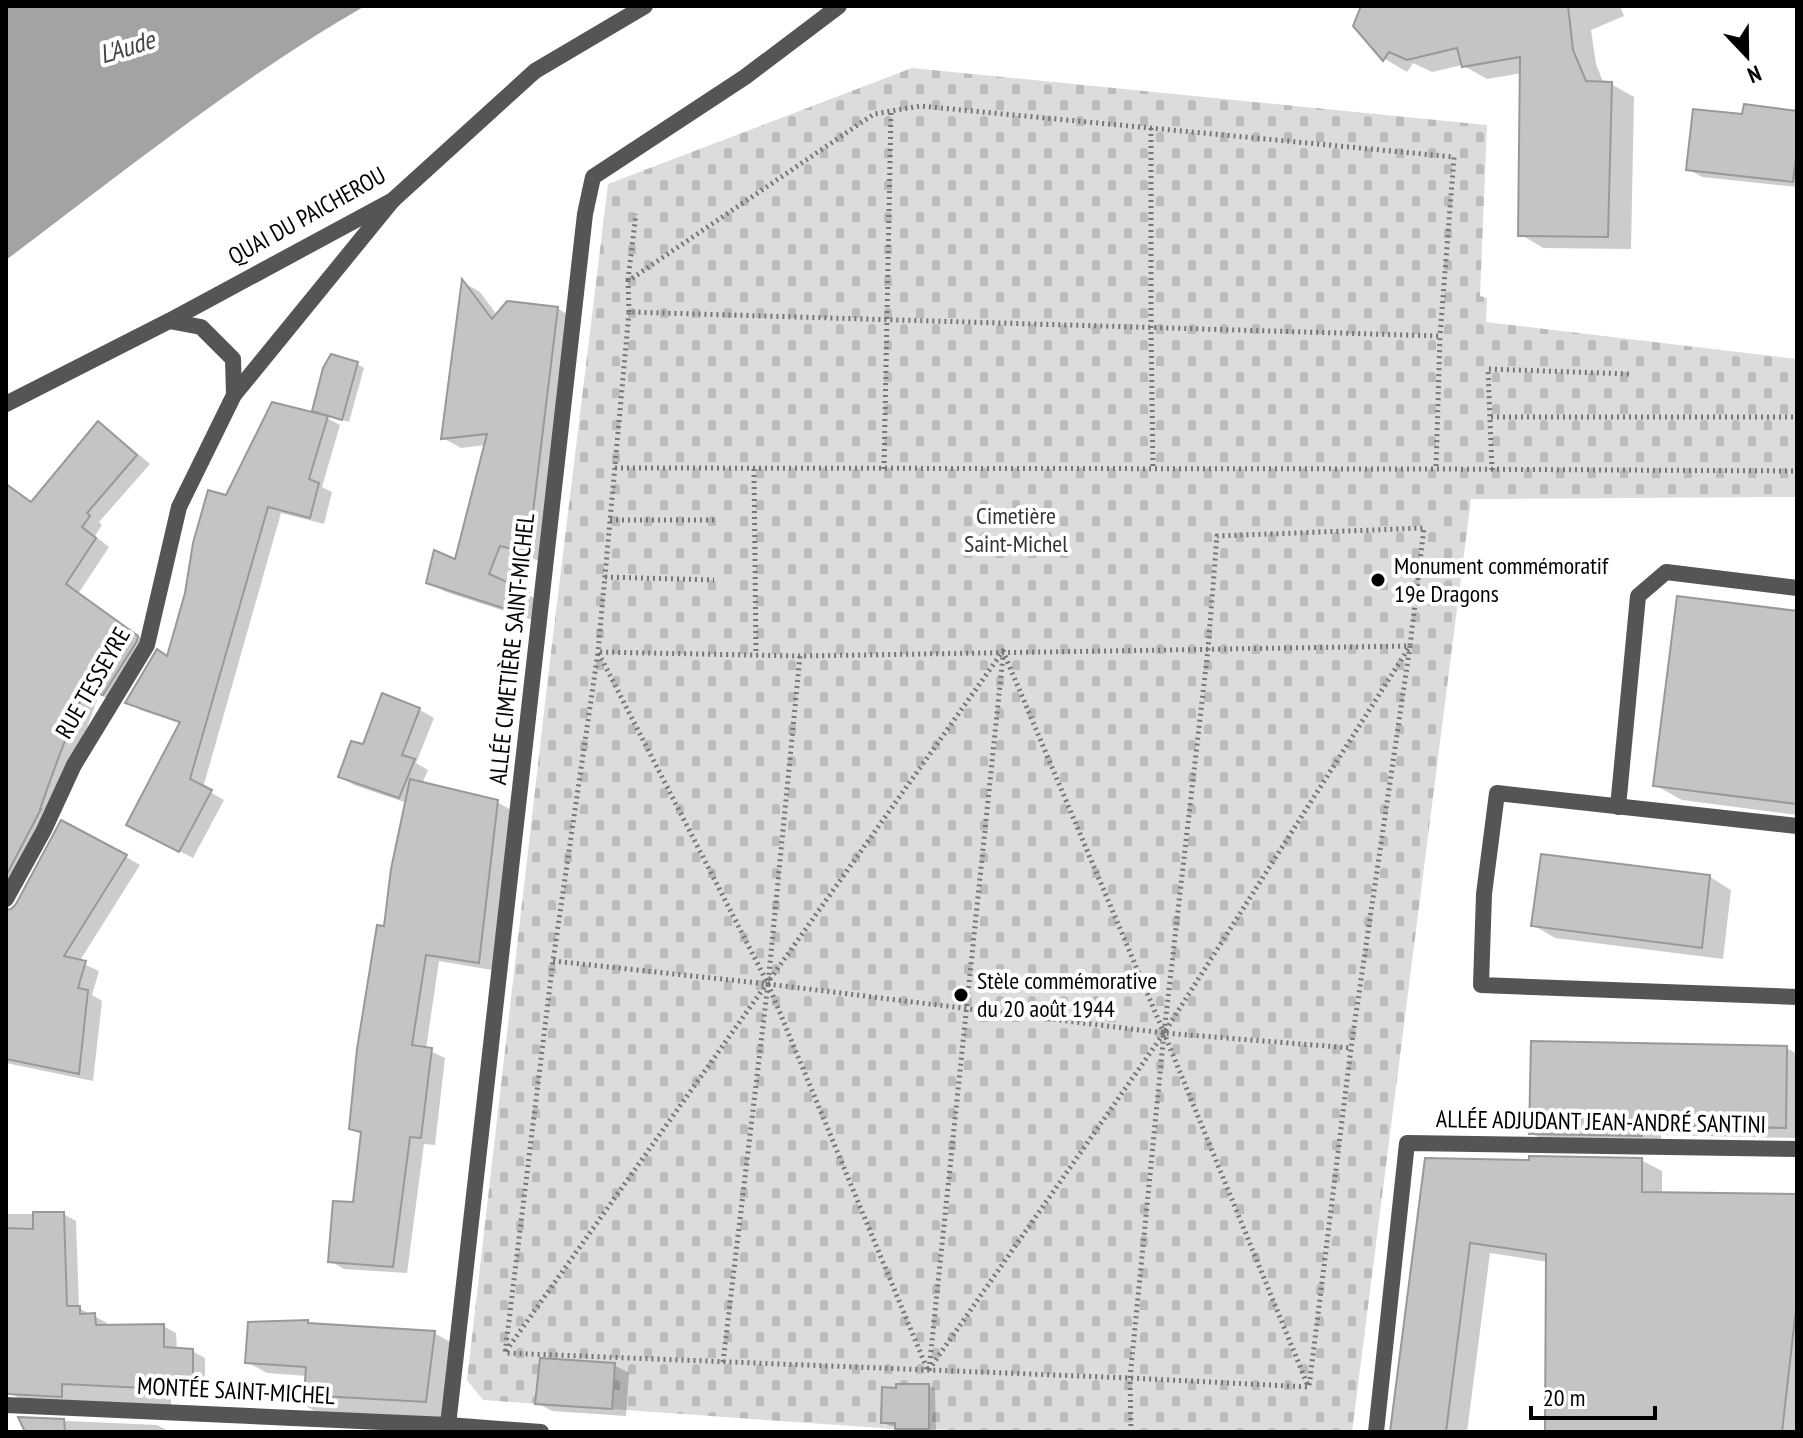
<svg xmlns="http://www.w3.org/2000/svg" width="1803" height="1438" font-family="'PT Sans Narrow',sans-serif">
  <style>
    .cemetery { fill: url(#cemetery-stones) }
    .water { fill: #a3a3a3 }
    .shadow { fill: #0003 }
    .building { fill: #c4c4c4; stroke: #999; stroke-width: 2 }
    .lines { fill: none; stroke-linecap: round; stroke-linejoin: round }
    .path { stroke: #777; stroke-width: 5; stroke-dasharray: 2 4; stroke-linecap: butt }
    .service { stroke: #555; stroke-width: 16 }
    .minor { stroke: #555; stroke-width: 16 }
    .poi-dot { fill: #000; stroke: #fff; stroke-width: 3 }
    .labels { text-anchor: middle; stroke-width: 8; stroke-linejoin: round; paint-order: stroke }
    .street-label { font-size: 24px; fill: #000; stroke: #fff }
    .park-label { font-size: 24px; fill: #333; stroke: #fff }
    .poi-label { font-size: 24px; fill: #000; stroke: #fff; text-anchor: start }
    .water-label { font-size: 26px; font-style: italic; fill: #444; stroke: #fff }
  </style>
  <defs>
    <pattern id="cemetery-stones" width="16" height="16" patternUnits="userSpaceOnUse" patternTransform="scale(2)"><rect width="16" height="16" fill="#dcdcdc"/><path d="M2 7V4a2 2 0 0 1 4 0v3zM10 15v-3a2 2 0 0 1 4 0v3z" fill="#bbb"/></pattern>
  </defs>
  <rect width="100%" height="100%" fill="#fff"/>
  <polygon class="cemetery" points="912,68 1487,125 1480,296 1487,298 1486,322 1797,359 1797,497 1471,499 1352,1432 1120,1432 895,1429 483,1400 467,1380 549,669 608,184"/>
  <path class="water" d="M 6,6 L 365,6 C 239,78 122,173 6,260 Z"/>
  <g class="shadow">
    <polygon points="1363,6 1620,6 1624,16 1591,30 1596,64 1604,84 1611,84 1634,97 1631,249 1543,248 1520,234 1522,73 1487,79 1462,65 1432,72 1413,63 1407,72 1385,59 1356,25"/>
    <polygon points="1797,113 1797,187 1702,177 1688,169 1743,116"/>
    <polygon points="463,282 480,292 497,315 557,308 575,319 545,562 518,555 507,584 546,604 539,622 446,592 428,582 456,562 486,445 461,448 443,438"/>
    <polygon points="357,364 364,368 349,422 326,415 325,417 340,425 322,487 332,492 324,524 281,513 203,788 224,800 193,858 142,832 182,724 140,710 127,702 168,658 227,497 324,416 315,410"/>
    <polygon points="99,424 112,432 150,464 99,522 102,525 95,536 109,547 78,594 151,645 118,702 99,695 48,833 6,898 6,495 32,503"/>
    <polygon points="1797,612 1797,815 1682,800 1655,785"/>
    <polygon points="384,696 420,710 434,718 416,763 428,770 422,784 497,802 511,810 492,970 439,961 426,1049 445,1058 435,1145 424,1144 407,1273 344,1269 330,1261 354,1205 363,1135 351,1128 407,803 354,785 340,776 364,747"/>
    <polygon points="126,857 140,865 79,962 99,971 92,995 102,1001 93,1081 6,1063 6,936"/>
    <polygon points="1710,877 1731,890 1723,959 1555,938 1533,925"/>
    <polygon points="1787,1048 1797,1054 1797,1138 1661,1135 1661,1146 1551,1144 1531,1133"/>
    <polygon points="1426,1160 1531,1162 1641,1160 1662,1171 1662,1195 1797,1196 1797,1432 1547,1432 1548,1262 1490,1253 1467,1432 1392,1432"/>
    <polygon points="6,1214 63,1214 76,1221 79,1308 107,1323 108,1327 163,1326 176,1333 177,1350 192,1351 205,1358 205,1392 177,1392 177,1395 171,1395 171,1407 23,1400 10,1393 6,1383"/>
    <polygon points="308,1322 313,1325 434,1333 454,1344 444,1423 326,1418 306,1406 307,1376 267,1373 247,1362"/>
    <polygon points="614,1365 629,1373 626,1416 552,1411 537,1403"/>
    <polygon points="929,1386 935,1389 936,1432 904,1432 897,1428 897,1426 890,1426 883,1422"/>
    <polygon points="22,1419 157,1425 170,1432 27,1432"/>
  </g>
  <g class="building">
    <polygon points="1361,6 1568,6 1573,50 1586,81 1612,82 1608,237 1518,236 1520,57 1462,67 1457,48 1407,60 1389,52 1383,61 1353,26"/>
    <polygon points="1744,104 1797,111 1797,148 1793,182 1686,170 1693,109 1742,114"/>
    <polygon points="462,279 492,319 507,301 558,307 528,553 500,546 489,574 529,592 521,614 426,583 434,550 455,559 487,434 441,439"/>
    <polygon points="331,354 358,362 342,420 312,411 323,368"/>
    <polygon points="272,402 328,416 309,479 319,483 310,518 268,507 190,779 212,790 179,852 126,825 180,722 125,703 157,649 167,656 185,593 193,543 208,490 226,495"/>
    <polygon points="98,421 137,455 87,513 90,516 82,527 96,538 66,584 138,636 137,641 103,695 85,689 58,759 40,809 41,809 6,876 6,484 31,502"/>
    <polygon points="1677,596 1797,611 1797,804 1653,786"/>
    <polygon points="382,693 420,708 402,755 415,759 399,798 338,777 351,741 363,744"/>
    <polygon points="410,779 498,800 479,963 426,955 412,1045 432,1048 421,1138 410,1137 393,1267 328,1262 333,1201 353,1202 361,1132 349,1129 357,1049 377,925 384,926 391,869"/>
    <polygon points="61,820 127,855 64,956 86,961 78,988 88,990 79,1074 6,1059 6,910 11,909 16,904"/>
    <polygon points="1541,854 1710,875 1702,948 1531,926"/>
    <polygon points="1531,1041 1787,1046 1786,1128 1642,1125 1642,1136 1529,1134"/>
    <polygon points="1529,1156 1642,1158 1642,1192 1797,1194 1797,1300 1782,1432 1545,1432 1546,1254 1470,1243 1446,1432 1390,1432 1425,1158 1529,1160"/>
    <polygon points="33,1212 64,1212 67,1306 80,1306 80,1314 95,1313 96,1325 164,1324 164,1347 193,1349 193,1386 165,1385 165,1389 62,1384 62,1397 8,1394 6,1389 6,1228 33,1229"/>
    <polygon points="308,1320 308,1323 435,1331 426,1402 304,1395 306,1367 245,1363 248,1322"/>
    <polygon points="540,1358 615,1363 612,1409 535,1404"/>
    <polygon points="896,1384 929,1384 929,1429 895,1429 895,1423 881,1423 882,1387 896,1388"/>
    <polygon points="18,1417 64,1419 65,1432 25,1432"/>
  </g>
  <g class="lines">
    <g class="path">
      <polyline points="1151,128 1151,328 1153,469"/>
      <polyline points="628,280 636,214"/>
      <polyline points="629,312 628,281 874,114 920,106 1454,157 1440,336"/>
      <polyline points="1491,417 1797,417"/>
      <polyline points="615,468 1436,469 1797,471"/>
      <polyline points="754,469 756,655"/>
      <polyline points="884,469 891,112"/>
      <polyline points="1492,470 1488,369 1629,374"/>
      <polyline points="610,520 716,520"/>
      <polyline points="605,577 714,580"/>
      <polygon points="1410,646 1351,1048 1309,1387 1130,1378 505,1353 553,961 598,652 800,656"/>
      <polyline points="553,961 768,984 1164,1033 1351,1048"/>
      <polyline points="506,1351 1003,651 1164,1033 1308,1386"/>
      <polyline points="723,1362 768,984 800,656"/>
      <polyline points="929,1370 1003,656"/>
      <polyline points="1131,1432 1130,1378 1164,1033 1208,649 1217,536 1424,528 1410,646 1164,1033 928,1371 768,984 598,652 629,312 1440,336 1436,469"/>
    </g>
    <g class="service">
      <polyline points="1618,807 1638,596 1666,572 1797,588"/>
      <polyline points="1797,826 1497,793 1484,894 1481,985 1797,997"/>
    </g>
    <g class="minor">
      <polyline points="169,321 201,327 233,359 234,395"/>
      <polyline points="6,404 169,321 393,200 535,71 645,6"/>
      <polyline points="6,899 44,830 74,765 147,645 179,507 234,395 393,200"/>
      <polyline points="6,1405 448,1425 541,1432"/>
      <polyline points="448,1425 585,214 593,177 745,77 839,6"/>
      <polyline points="1376,1432 1407,1143 1797,1149"/>
    </g>
  </g>
  <g class="poi-dot">
    <circle cx="1378" cy="580" r="8"/>
    <circle cx="961" cy="995" r="8"/>
  </g>
  <g class="labels">
    <g class="street-label">
      <text transform="translate(307 216) rotate(-29)" y="8">QUAI DU PAICHEROU</text>
      <text transform="translate(512 649) rotate(-84)" y="8">ALLÉE CIMETIÈRE SAINT-MICHEL</text>
      <text transform="translate(93 683) rotate(-60)" y="8">RUE TESSEYRE</text>
      <text transform="translate(1601 1122) rotate(1)" y="8">ALLÉE ADJUDANT JEAN-ANDRÉ SANTINI</text>
      <text transform="translate(236 1391) rotate(3)" y="8">MONTÉE SAINT-MICHEL</text>
    </g>
    <g class="park-label">
      <text x="1016" y="524">Cimetière<tspan x="1016" dy="28">Saint-Michel</tspan></text>
    </g>
    <g class="poi-label">
      <text x="1394" y="574">Monument commémoratif<tspan x="1394" dy="28">19e Dragons</tspan></text>
      <text x="977" y="989">Stèle commémorative<tspan x="977" dy="28">du 20 août 1944</tspan></text>
    </g>
    <g class="water-label">
      <text transform="translate(127 47) rotate(-17)" y="9">L'Aude</text>
    </g>
  </g>
  <rect width="1803" height="1438" fill="none" stroke="#000000" stroke-width="16"/>
  <g transform="translate(1747 56) rotate(158)" stroke="#ffffff" stroke-width="6" paint-order="stroke">
  <path d="M0-6L14 30L0 20L-14 30Z" fill="#000000"/>
  <text y="-12" font-size="22" font-weight="bold" text-anchor="middle" fill="#000000">N</text>
  </g>
  <path d="M1531 1406v12h124v-12" fill="none" stroke="#000000" stroke-width="4"/>
  <text x="1543" y="1406" font-size="24" fill="#000000" stroke="#ffffff" stroke-width="6" paint-order="stroke">20 m</text>
</svg>
